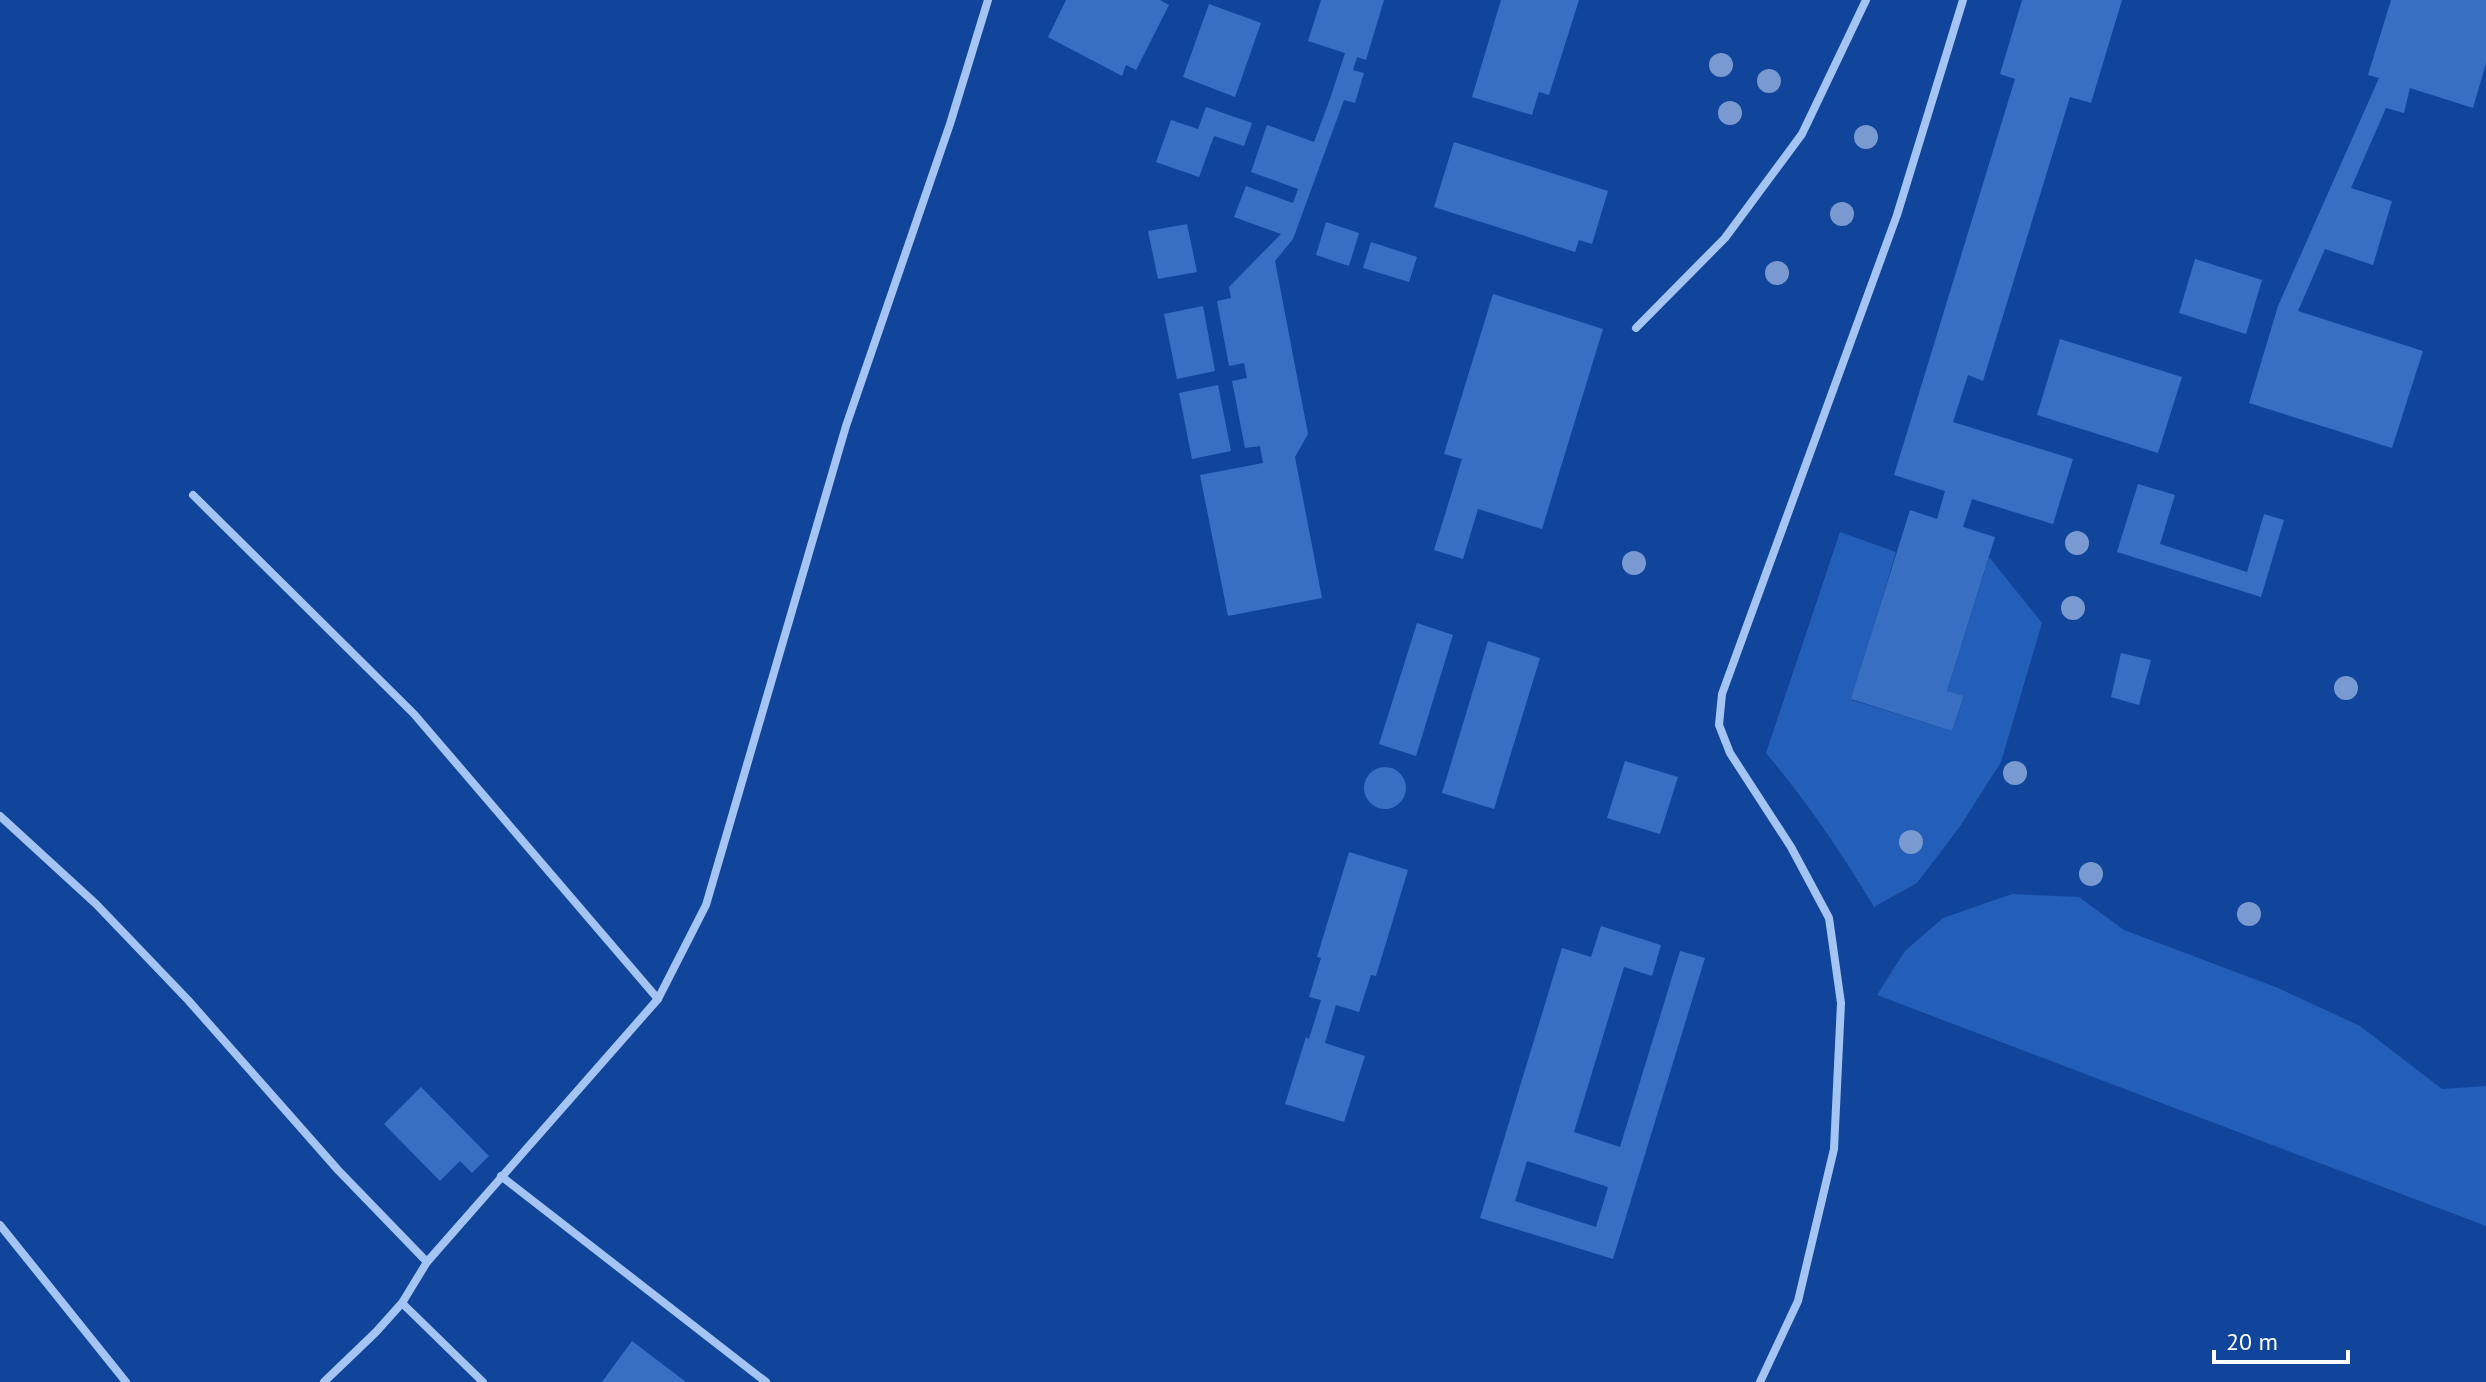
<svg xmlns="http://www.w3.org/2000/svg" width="2486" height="1382" font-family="'PT Sans',sans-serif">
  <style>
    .green { fill: #235eb9 }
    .building { fill: #396fc2; fill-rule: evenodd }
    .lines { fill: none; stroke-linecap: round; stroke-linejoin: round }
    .street { stroke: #a4c4f4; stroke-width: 8 }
    .tree { fill: #789ad1 }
  </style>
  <rect width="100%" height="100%" fill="#11459b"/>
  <g class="green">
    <path d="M 1840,532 L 1896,552 L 1852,700 L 1952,731 L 1964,697 L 1947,691 L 1989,557 L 2042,623 L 2001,762 L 1961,825 L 1917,883 L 1874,907 C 1841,852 1807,802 1766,753 Z"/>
    <polygon points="2012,894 2079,897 2124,930 2278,988 2360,1026 2442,1089 2486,1086 2486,1226 1877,995 1905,951 1943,918"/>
  </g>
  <g class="building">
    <polygon points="1066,0 1160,0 1169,5 1136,70 1126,65 1122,76 1048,37"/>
    <polygon points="1321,0 1384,0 1366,60 1357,57 1353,70 1364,73 1355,103 1344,100 1293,239 1275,261 1308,434 1295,457 1322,598 1228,616 1200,475 1263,463 1260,446 1245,448 1232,381 1247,378 1244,363 1229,366 1217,301 1231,298 1229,287 1281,234 1234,217 1246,186 1293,203 1298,189 1251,172 1267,125 1314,142 1331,96 1345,53 1308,41"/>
    <polygon points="1501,0 1579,0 1549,95 1539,92 1532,115 1472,97"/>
    <polygon points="2022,0 2122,0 2091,103 2070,97 1983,381 1968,375 1953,422 2073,459 2053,524 1972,499 1963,527 1995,537 1947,691 1964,696 1952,731 1851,699 1910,510 1937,519 1945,491 1894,475 2015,79 2000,74"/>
    <polygon points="2391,0 2486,0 2486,63 2473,108 2410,88 2404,113 2386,108 2351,188 2392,201 2373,265 2325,249 2298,311 2423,351 2392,448 2249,403 2278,306 2379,78 2368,75"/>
    <polygon points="1209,4 1261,23 1235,97 1183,77"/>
    <polygon points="1206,107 1252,123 1244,146 1214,136 1199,177 1156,162 1171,120 1198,129"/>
    <polygon points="1454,142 1608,191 1592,244 1579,240 1575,252 1434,207"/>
    <polygon points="1326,222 1359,233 1349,266 1316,255"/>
    <polygon points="1187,224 1197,272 1158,279 1148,231"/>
    <polygon points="1371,242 1417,257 1409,282 1363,268"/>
    <polygon points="2195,259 2262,280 2246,334 2179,313"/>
    <polygon points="1493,294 1603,329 1542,529 1478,509 1463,559 1434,550 1462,459 1444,454"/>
    <polygon points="1203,306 1215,371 1177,379 1164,314"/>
    <polygon points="2060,339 2182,377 2158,453 2037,415"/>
    <polygon points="1218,385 1231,451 1192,459 1179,393"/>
    <polygon points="2138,484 2175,495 2160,544 2247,572 2264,514 2284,520 2261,597 2117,552"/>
    <polygon points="1417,623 1453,635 1416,756 1379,744"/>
    <polygon points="1488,641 1540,658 1494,809 1442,793"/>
    <polygon points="2121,653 2151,660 2139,705 2111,697"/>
    <polygon points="1625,761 1678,777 1660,834 1607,818"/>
    <circle cx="1385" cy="788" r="21"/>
    <polygon points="1349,852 1408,870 1376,976 1371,975 1359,1012 1336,1005 1325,1043 1365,1056 1344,1122 1285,1104 1306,1037 1309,1039 1321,1000 1309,997 1321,958 1317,957"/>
    <path d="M 1601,926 L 1661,945 L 1652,976 L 1624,967 L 1574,1132 L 1620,1147 L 1680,951 L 1705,958 L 1613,1259 L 1480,1218 L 1562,948 L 1591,957 ZM 1527,1161 L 1608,1187 L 1596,1227 L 1515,1201 Z"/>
    <polygon points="421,1087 489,1156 472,1173 460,1161 440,1181 384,1124"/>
    <polygon points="632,1341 686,1382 602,1382"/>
  </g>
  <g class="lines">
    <g class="street">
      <polyline points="1636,328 1725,238 1802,134 1866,0"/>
      <polyline points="193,495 414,714 658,999"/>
      <polyline points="0,816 96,904 188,1000 338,1170 427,1262"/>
      <polyline points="501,1176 766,1382"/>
      <polyline points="0,1225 126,1382"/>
      <polyline points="402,1303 483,1382"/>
      <polyline points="324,1382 376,1332 402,1303 427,1262 658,999 706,905 846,426 950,124 988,0"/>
      <polyline points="1760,1382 1798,1301 1834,1149 1841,1003 1829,918 1791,847 1730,753 1719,725 1722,694 1897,215 1963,0"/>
    </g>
  </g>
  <g class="tree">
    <circle cx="1721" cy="65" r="12"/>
    <circle cx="1769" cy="81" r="12"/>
    <circle cx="1730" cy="113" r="12"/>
    <circle cx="1866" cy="137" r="12"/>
    <circle cx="1842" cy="214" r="12"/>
    <circle cx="1777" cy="273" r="12"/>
    <circle cx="2077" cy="543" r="12"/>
    <circle cx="1634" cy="563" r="12"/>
    <circle cx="2073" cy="608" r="12"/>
    <circle cx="2346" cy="688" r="12"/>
    <circle cx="2015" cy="773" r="12"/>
    <circle cx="1911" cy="842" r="12"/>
    <circle cx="2091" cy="874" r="12"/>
    <circle cx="2249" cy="914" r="12"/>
  </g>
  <path d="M2214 1350v12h134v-12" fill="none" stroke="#ffffff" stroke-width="4"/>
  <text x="2226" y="1350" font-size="24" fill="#ffffff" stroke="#11459b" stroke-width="6" paint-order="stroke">20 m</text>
</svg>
